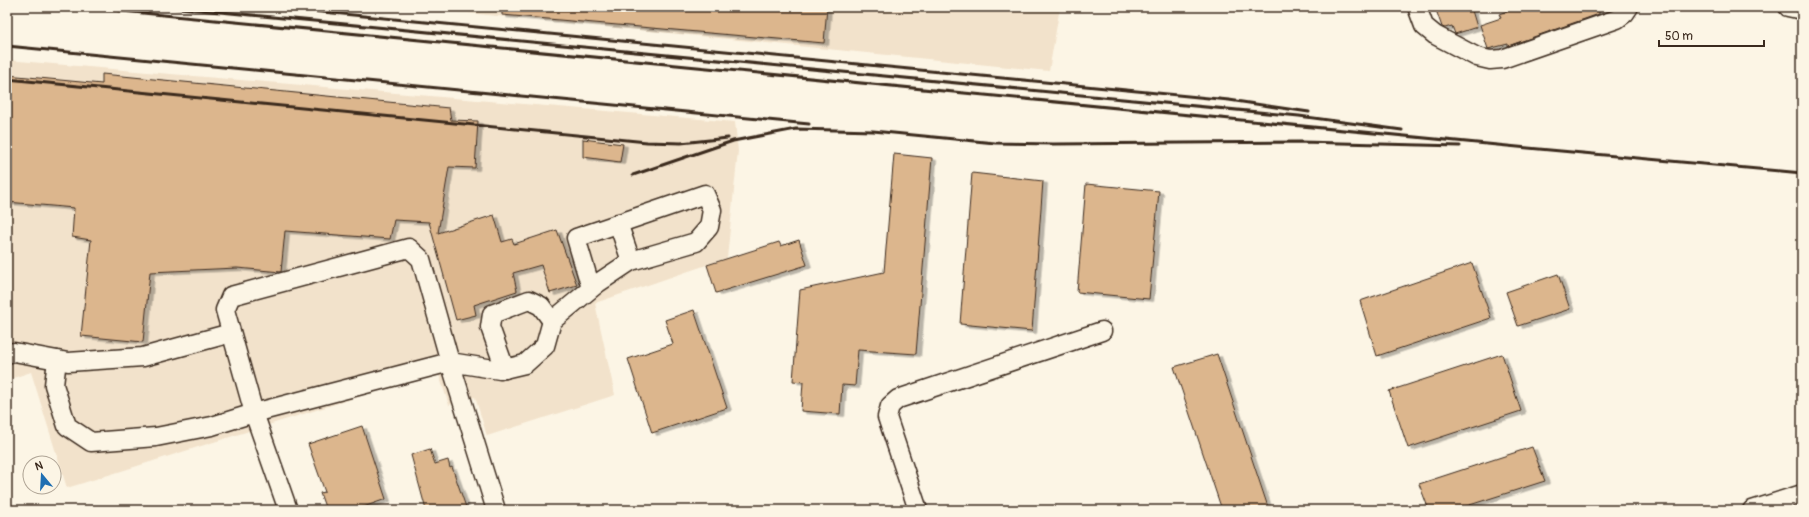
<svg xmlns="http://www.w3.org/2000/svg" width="1809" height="517" font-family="Pangolin,sans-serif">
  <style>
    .built { fill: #f2e2cb }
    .building { fill: #dcb68d; stroke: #3b2a1e; filter: url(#shadow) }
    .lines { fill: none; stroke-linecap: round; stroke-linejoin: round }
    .minor-casing { stroke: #3b2a1e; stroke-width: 21 }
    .minor { stroke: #fcf5e5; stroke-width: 18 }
    .rail { stroke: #3b2a1e; stroke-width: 3 }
  </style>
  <defs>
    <filter id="shadow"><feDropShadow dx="4.5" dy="2.5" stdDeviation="0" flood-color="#0004"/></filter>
  </defs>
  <rect width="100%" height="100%" fill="#fcf5e5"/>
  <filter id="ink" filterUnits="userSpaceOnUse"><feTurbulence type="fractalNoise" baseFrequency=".025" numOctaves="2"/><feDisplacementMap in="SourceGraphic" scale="8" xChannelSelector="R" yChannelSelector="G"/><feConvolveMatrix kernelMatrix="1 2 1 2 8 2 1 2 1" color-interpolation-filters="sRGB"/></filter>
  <g filter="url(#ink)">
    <g class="built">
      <polygon points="407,7 1060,7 1049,71"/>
      <polygon points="7,60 735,122 738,151 727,258 595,303 615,395 487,436 475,397 449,405 438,372 67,488 31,372 7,380"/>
    </g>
    <g class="building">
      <polygon points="502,7 827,7 824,43 502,15"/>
      <polygon points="1435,7 1471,7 1477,27 1455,34 1452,26 1445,28 1442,27"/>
      <polygon points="1509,7 1599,7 1599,14 1508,46 1508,44 1488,49 1480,25 1501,18 1499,14 1510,10"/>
      <polygon points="102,74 449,108 451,120 478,121 475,168 449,167 438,233 494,215 502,242 512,239 514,244 557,230 577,285 550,293 541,265 513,273 517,291 474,305 476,315 456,320 429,222 394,220 390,239 285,231 281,272 237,268 150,272 143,342 81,336 91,240 72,237 74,208 7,202 7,75 102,84"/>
      <polygon points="583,139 623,144 620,162 583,157"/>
      <polygon points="894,154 932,158 916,354 858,350 855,386 842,385 840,414 801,411 803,382 793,381 800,290 884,272"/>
      <polygon points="972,173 1043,181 1032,331 960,324"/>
      <polygon points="1086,184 1159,191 1149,299 1077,292"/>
      <polygon points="799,240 807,265 716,293 707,265 779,242 781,246"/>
      <polygon points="1472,263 1491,318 1377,356 1360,301"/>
      <polygon points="1558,274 1570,309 1518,326 1506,292"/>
      <polygon points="694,310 727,408 652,433 628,359 673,344 665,320"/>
      <polygon points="1217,354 1269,510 1222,510 1174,367"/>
      <polygon points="1502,354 1521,411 1408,448 1389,391"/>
      <polygon points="362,426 386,499 355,510 326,510 320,493 325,492 308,444"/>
      <polygon points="1532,447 1545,481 1454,510 1429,510 1419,484"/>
      <polygon points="430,449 435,464 448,460 450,468 452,467 467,510 426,510 411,455"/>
    </g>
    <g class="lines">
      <g class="minor-casing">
        <g id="minor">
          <polyline points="1417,7 1424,26 1435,35 1477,57 1490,60 1502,59 1617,19 1625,13 1629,7"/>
          <polyline points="1788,7 1802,10"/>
          <polyline points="618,223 631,261"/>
          <polygon points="409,248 421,259 450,362 254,413 225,310 231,296"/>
          <polyline points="7,354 14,352 68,362 143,357 231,333"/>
          <polyline points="57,360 54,385 67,426 91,442 156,437 212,426 254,413 288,510"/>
          <polyline points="505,369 490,327 492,314 529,300 541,306 552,321"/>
          <polyline points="496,510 450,362 500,370 525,364 545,346 552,321 598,283 631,261 696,242 709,227 712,210 705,194 576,238 591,288"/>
          <polyline points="918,510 887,417 890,406 898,399 1102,331"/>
          <polyline points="1752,510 1802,494"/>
        </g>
      </g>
      <use href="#minor" class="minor"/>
      <g class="rail">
        <polyline points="81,7 1528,148 1802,173"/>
        <polyline points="169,7 1299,116 1402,130"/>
        <polyline points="271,7 1229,100 1309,112"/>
        <polyline points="7,46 809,124"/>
        <polyline points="7,79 647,142 681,143 728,138"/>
        <polyline points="633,175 733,141 796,129 873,131 995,143 1053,144 1301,142 1460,146"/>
      </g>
    </g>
  </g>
  <rect width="1809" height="517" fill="none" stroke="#fcf5e5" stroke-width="24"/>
  <rect x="12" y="12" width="1785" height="493" fill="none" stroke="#3b2a1e" stroke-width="1.5" filter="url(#ink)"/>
  <g transform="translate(42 475) rotate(342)"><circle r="19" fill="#fcf5e5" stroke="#afa495"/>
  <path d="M0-3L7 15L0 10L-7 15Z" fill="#1f6fb2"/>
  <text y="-6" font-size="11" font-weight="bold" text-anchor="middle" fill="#3b2a1e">N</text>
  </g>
  <path d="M1659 40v6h105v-6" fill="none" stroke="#3b2a1e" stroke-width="2"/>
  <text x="1665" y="40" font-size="12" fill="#3b2a1e" stroke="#fcf5e5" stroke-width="3" paint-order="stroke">50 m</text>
</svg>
